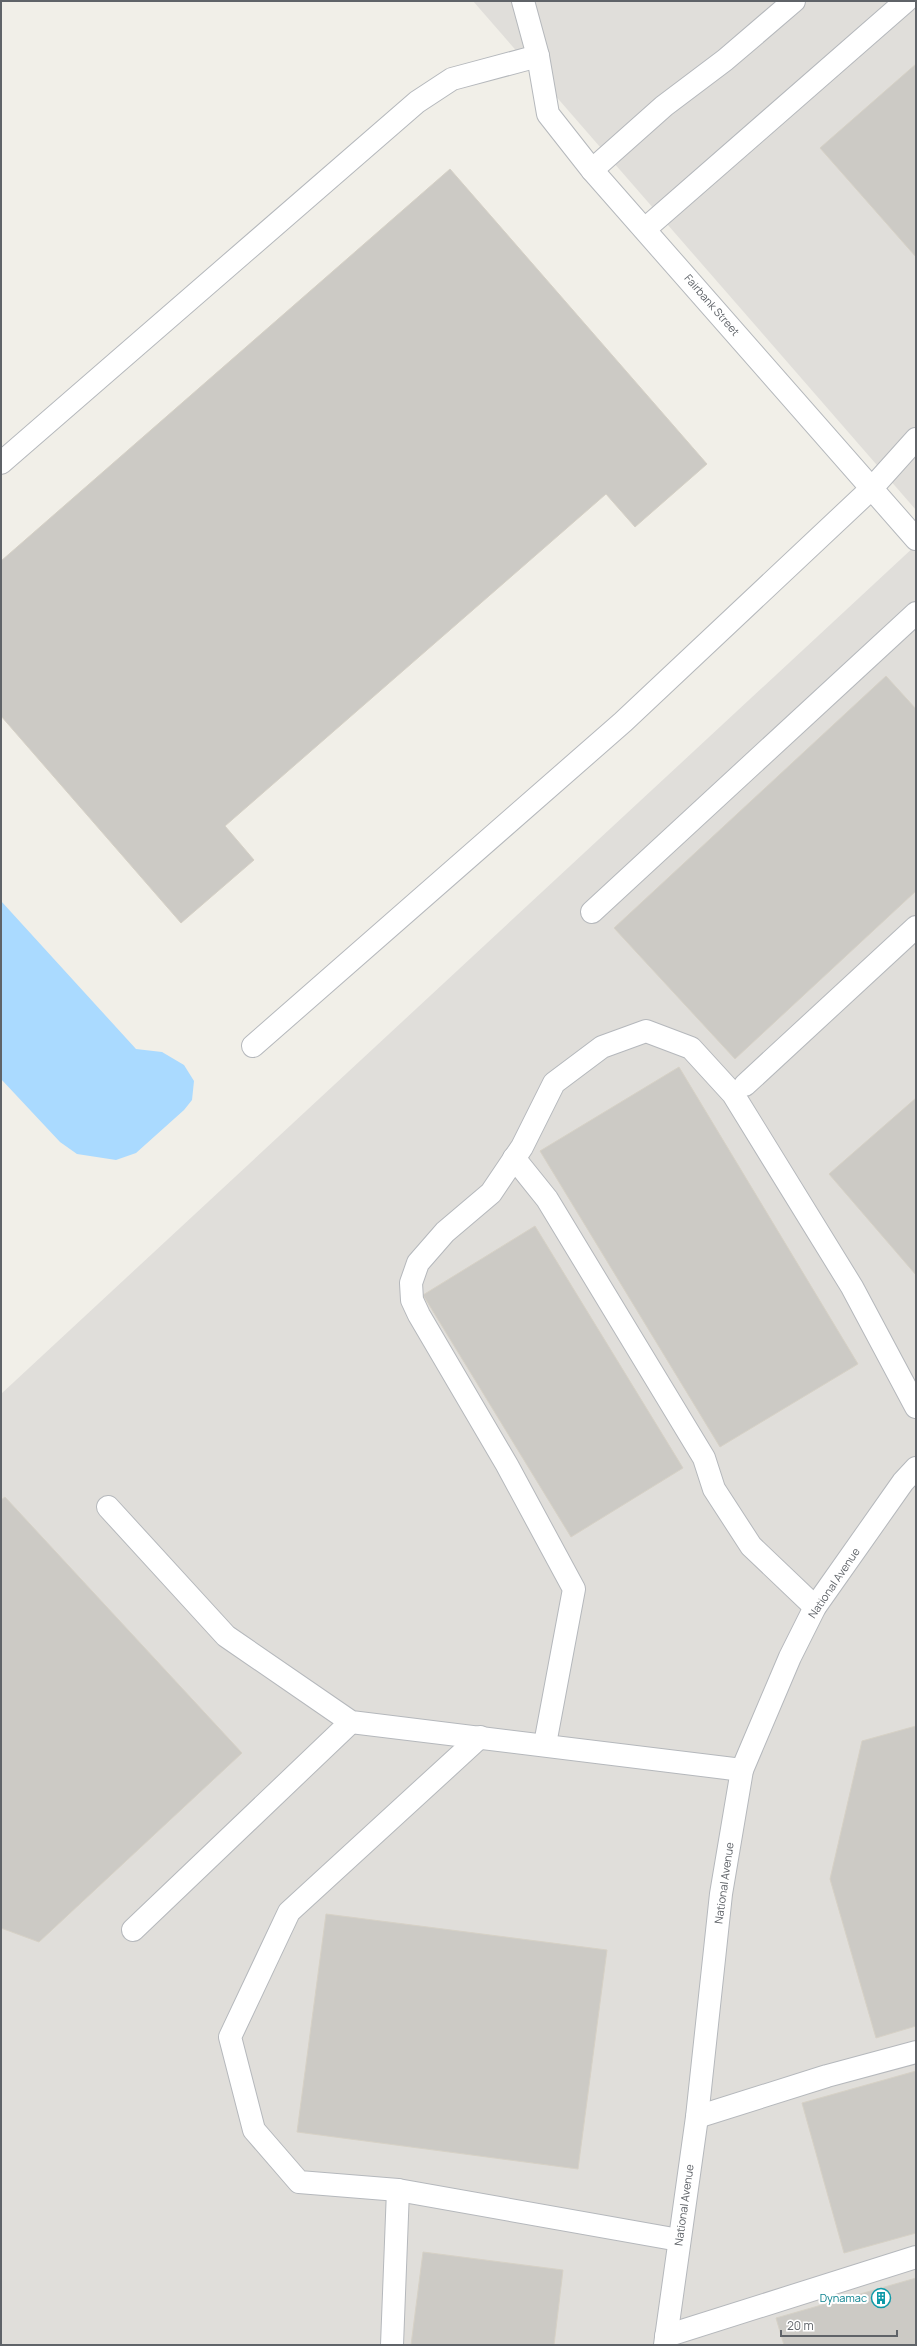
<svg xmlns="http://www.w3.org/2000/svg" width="917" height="2346" font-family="Manrope,sans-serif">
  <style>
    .industrial { fill: #e0deda }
    .water { fill: #aadaff }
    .building { fill: #cccac5; stroke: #d6d1c6 }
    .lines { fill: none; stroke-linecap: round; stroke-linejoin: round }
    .minor-casing { stroke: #b5b8bc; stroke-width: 24 }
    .minor { stroke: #fff; stroke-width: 22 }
    .labels { text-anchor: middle; stroke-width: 4; stroke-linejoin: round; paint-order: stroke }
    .street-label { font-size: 11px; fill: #5f6368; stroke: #fff }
    .culture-label { font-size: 11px; fill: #0d838f; stroke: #fff; text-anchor: end }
  </style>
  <rect width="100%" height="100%" fill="#f1efe8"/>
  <g class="industrial">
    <polygon points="473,1 916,1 916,510"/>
    <polygon points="916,545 916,2345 1,2345 1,1394"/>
  </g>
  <polygon class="water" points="1,901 136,1049 162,1052 184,1065 194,1081 192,1100 184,1110 136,1153 116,1160 77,1154 60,1142 1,1079"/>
  <g class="building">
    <polygon points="916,64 916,257 820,148"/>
    <polygon points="450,169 707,464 635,527 606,494 225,826 254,860 181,923 1,716 1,561"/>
    <polygon points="886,676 916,709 916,891 735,1059 614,928"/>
    <polygon points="679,1067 858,1364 720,1447 540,1151"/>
    <polygon points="916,1098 916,1275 829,1174"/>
    <polygon points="535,1226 683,1468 571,1537 423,1295"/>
    <polygon points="5,1497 242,1753 39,1942 1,1928 1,1500"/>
    <polygon points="916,1726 916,2026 876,2038 830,1879 862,1741"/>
    <polygon points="326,1914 607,1950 578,2169 297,2132"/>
    <polygon points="916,2071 916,2233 844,2253 802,2103"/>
    <polygon points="423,2252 563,2270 554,2345 411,2345"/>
    <polygon points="916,2278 916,2345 784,2345 776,2318"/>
  </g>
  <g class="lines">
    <g class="minor-casing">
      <g id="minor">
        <polyline points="523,1 538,56 548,114 592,170 916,539"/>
        <polyline points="592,170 664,106 725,60 794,1"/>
        <polyline points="645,229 906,1"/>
        <polyline points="1,463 417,102 452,79 538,56"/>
        <polyline points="592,912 916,613"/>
        <polyline points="253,1046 623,722 872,488 916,439"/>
        <polyline points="745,1085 916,927"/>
        <polyline points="514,1158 547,1199 704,1458 714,1489 751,1546 815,1607"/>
        <polyline points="108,1507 226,1636 351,1722 742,1770"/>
        <polyline points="480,1737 289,1912 230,2037 254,2130 299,2182 398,2190 679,2240"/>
        <polyline points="545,1744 574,1589 507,1465 419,1315 412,1300 411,1283 418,1263 445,1232 491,1193 522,1147 554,1083 602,1047 646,1031 691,1048 733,1094 852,1287 916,1407"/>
        <polyline points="133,1930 351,1722"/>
        <polyline points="697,2117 827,2076 916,2052"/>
        <polyline points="666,2336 916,2257"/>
        <polyline points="392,2345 398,2190"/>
        <polyline points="665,2345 697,2117 721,1894 742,1770 790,1657 815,1607 903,1482 916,1468"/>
      </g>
    </g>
    <use href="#minor" class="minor"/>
  </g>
  <defs>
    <g id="building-ring" transform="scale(1)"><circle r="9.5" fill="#fff" stroke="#0f9aa8" stroke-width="1.5"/><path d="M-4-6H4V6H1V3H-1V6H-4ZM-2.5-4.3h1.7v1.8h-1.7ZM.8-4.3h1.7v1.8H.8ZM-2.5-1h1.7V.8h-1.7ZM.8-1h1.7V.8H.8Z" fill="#0f9aa8"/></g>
  </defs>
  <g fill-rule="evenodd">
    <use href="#building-ring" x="881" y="2298"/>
  </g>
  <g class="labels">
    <g class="street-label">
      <text transform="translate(712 305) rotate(49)" y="4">Fairbank Street</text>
      <text transform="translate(834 1583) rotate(-56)" y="4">National Avenue</text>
      <text transform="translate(724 1883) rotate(-82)" y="4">National Avenue</text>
      <text transform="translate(684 2205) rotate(-82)" y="4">National Avenue</text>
    </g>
    <g class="culture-label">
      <text x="867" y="2302">Dynamac</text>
    </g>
  </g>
  <rect width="917" height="2346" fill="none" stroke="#5f6368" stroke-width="4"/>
  <path d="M781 2330v6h116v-6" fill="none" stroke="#5f6368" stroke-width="2"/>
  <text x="787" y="2330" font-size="12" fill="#5f6368" stroke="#ffffff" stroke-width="3" paint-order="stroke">20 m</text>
</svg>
